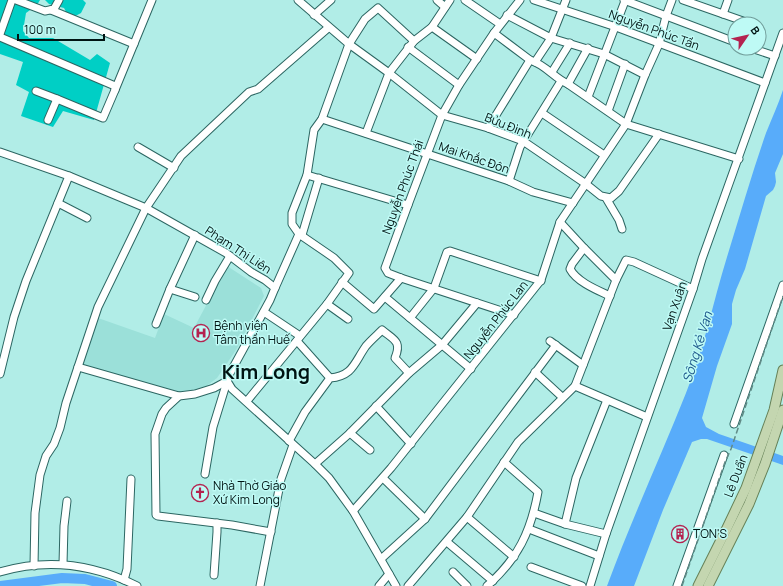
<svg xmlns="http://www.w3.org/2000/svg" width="783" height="586" font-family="Manrope,sans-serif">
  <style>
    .built { fill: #9be0d9 }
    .green { fill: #00cfc5 }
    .water { fill: #58acfa }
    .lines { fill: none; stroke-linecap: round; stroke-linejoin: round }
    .river { stroke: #58acfa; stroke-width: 10 }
    .minor-casing { stroke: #2c6662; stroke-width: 9 }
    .major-casing { stroke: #658057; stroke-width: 11 }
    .minor { stroke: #fff; stroke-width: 7 }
    .major { stroke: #c4d6b0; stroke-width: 9 }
    .rail { stroke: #618b87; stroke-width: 1.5; stroke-dasharray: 6 3; stroke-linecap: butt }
    .labels { text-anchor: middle; stroke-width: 3; stroke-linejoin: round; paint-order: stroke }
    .street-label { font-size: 12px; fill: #001413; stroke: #befaf5 }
    .poi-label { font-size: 12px; fill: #001413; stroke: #befaf5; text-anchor: start }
    .water-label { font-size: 13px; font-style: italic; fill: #1f588b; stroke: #befaf5 }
    .town-label { font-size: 20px; font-weight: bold; fill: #001413; stroke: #befaf5 }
  </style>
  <rect width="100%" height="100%" fill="#b1ede7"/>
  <polygon class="built" points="227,266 261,288 264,296 236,350 217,378 205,387 184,393 82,365 98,318 155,338 164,314 194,328"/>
  <g class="green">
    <polygon points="0,0 40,0 37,5 26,13 23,31 29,38 53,38 90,60 97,54 110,63 94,120 63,111 53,127 21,116 29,92 16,85 23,62 0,54"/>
    <polygon points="45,0 83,0 86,3 81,13 70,19 64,8 49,4"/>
  </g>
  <path class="water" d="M 783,90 L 783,154 L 775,173 L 776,182 L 775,186 L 773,190 L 766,196 L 745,269 L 736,290 L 732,304 L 732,324 L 717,366 L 702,418 L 706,427 L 719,434 L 783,456 L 783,465 L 707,439 L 701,439 L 692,442 L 663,510 L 634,586 L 607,586 C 631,521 660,458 686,393 C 704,349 713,302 727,257 C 740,215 752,173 766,133 C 772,118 778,105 783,90 Z"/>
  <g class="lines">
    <polyline class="river" points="0,586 62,578 85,579 112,586"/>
    <g class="minor-casing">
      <g id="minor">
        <polyline points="16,0 45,11 54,9 59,0"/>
        <polyline points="298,0 349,44 389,73 442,115 488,128 523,141 586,184 601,196 611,198 619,191 659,134"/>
        <polyline points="437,0 445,7"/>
        <polyline points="465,0 500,24"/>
        <polyline points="534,0 616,27 765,83"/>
        <polyline points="624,0 735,42"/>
        <polyline points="683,0 743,21 745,24"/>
        <polyline points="51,10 134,44"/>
        <polyline points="723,14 728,0"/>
        <polyline points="314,15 331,0"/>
        <polyline points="507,15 551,38 604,54 645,75"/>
        <polyline points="432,27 477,59"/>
        <path d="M 494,33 L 530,60 C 546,65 554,78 568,84 L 626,124 L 739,159"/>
        <polyline points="0,34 12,0"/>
        <polyline points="0,37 115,86 115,90 103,118 57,99 48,120"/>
        <polyline points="408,47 459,85"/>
        <polyline points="751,48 775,56"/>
        <polyline points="535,62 551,38 566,0"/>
        <polyline points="552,72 570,43"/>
        <polyline points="568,84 588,48"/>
        <polyline points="115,90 152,0"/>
        <polyline points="36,91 57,99"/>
        <polyline points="588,97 625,1"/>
        <polyline points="608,111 625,64"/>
        <polyline points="542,113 604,155"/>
        <polyline points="322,119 509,181 533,192 573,203"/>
        <polyline points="488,128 530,60"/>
        <polyline points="366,133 389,73 414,41 432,27 450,0"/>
        <polyline points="138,147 174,168"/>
        <polyline points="0,152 69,176 146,208 226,253 251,272 265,280 275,288 270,300 229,375 213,427 205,474"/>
        <polyline points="307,175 408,205"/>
        <polyline points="509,181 520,147 561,81"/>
        <polyline points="606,198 619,220 622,229"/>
        <polyline points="58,203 87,218"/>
        <polyline points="560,222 584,248 616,280"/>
        <polyline points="302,235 319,178"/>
        <path d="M 584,248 L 572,264 L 570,269 C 577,282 597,290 610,296"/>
        <polyline points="342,282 374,309 401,278"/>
        <polyline points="275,288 299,234"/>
        <polyline points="195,297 170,289 195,235"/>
        <polyline points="385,297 471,369"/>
        <polyline points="206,300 215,281 230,256"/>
        <polyline points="327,304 348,319"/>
        <polyline points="264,312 300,336"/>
        <polyline points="514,315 401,278 388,273 385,268 408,205 442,115 459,85 494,33 520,0"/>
        <polyline points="410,318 434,288 447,252 450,251 541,281"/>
        <polyline points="156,324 170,289"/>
        <polyline points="297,341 330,378"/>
        <polyline points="550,341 583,365"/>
        <polyline points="78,367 179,396"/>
        <polyline points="535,372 562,397"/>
        <polyline points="0,374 14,317 26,281 69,176"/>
        <polyline points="227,381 214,388 195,394 179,396 166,408 162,414 155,434 156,515 158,516 232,525 271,532"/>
        <polyline points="227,381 232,389 315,464 329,478 353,511 396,586"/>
        <polyline points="575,386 647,417"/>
        <polyline points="247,401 327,304 349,273 334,258 299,234 292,224 292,213 307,175 314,130 322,119 349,44 365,19 378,8 414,41"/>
        <polyline points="376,406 411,444"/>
        <polyline points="734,424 783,285"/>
        <polyline points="350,433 370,450"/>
        <path d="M 289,441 L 305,412 L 330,378 C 353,376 354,363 366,346 C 371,340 377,335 382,330 C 394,340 402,341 395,358 L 409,373"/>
        <polyline points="315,464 350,433 409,373 442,345 477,303"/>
        <polyline points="383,478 425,519"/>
        <polyline points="353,511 391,468 541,280 560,222 626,124 645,75 659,44 666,16 672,0"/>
        <polyline points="534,513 565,524 606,534"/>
        <polyline points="467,517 514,557"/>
        <polyline points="565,524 576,478 607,400"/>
        <polyline points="529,529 599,556"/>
        <polyline points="447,542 493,581"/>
        <polyline points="381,559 425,519 556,345"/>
        <polyline points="63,564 64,526 67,501"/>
        <polyline points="34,566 35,513 40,475 46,456 54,444 60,428 66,403 98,307 146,208 181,156 249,92 258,89 328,28"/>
        <polyline points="531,567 582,586"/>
        <path d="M 0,572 C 48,558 93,564 137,586"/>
        <polyline points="453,572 467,586"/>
        <polyline points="214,575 217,532 217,523"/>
        <polyline points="124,580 127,569 131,479"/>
        <polyline points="260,586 281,479 293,445"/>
        <polyline points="379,586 389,574"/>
        <polyline points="408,586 467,517 518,442 575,386 616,280 626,260 634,262 693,289"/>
        <path d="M 487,586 C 518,559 531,531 538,492 L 504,462"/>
        <polyline points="590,586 606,534 693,289 702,259 783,33"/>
        <polyline points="677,586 724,455"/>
      </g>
    </g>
    <g class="major-casing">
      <g id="major">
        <polyline points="698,586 727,528 746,488 774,410 783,370"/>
        <polyline points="708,586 749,504 765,464 783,410"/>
      </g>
    </g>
    <use href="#minor" class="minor"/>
    <use href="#major" class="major"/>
    <polyline class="rail" points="682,586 725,462 731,449 783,296"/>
  </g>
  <defs>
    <g id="hospital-ring" transform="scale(0.9)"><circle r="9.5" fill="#befaf5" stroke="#b42350" stroke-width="1.5"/><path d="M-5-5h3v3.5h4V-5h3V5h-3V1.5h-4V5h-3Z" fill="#b42350"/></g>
    <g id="church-ring" transform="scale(0.9)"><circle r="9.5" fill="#befaf5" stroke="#b42350" stroke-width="1.5"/><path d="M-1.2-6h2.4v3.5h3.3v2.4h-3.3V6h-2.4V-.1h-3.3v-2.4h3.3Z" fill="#b42350"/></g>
    <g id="building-ring" transform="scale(0.9)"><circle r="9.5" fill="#befaf5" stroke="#b42350" stroke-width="1.5"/><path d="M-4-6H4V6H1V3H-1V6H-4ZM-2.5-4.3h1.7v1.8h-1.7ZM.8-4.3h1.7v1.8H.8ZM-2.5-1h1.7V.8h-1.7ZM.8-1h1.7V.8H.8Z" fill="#b42350"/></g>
  </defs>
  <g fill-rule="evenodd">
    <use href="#hospital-ring" x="201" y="333"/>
    <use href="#church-ring" x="200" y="493"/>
    <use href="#building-ring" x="680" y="534"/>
  </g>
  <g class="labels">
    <g class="street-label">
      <text transform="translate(654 30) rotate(20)" y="4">Nguyễn Phúc Tần</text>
      <text transform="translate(508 126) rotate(22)" y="4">Bửu Đình</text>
      <text transform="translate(474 158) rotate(19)" y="4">Mai Khắc Đôn</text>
      <text transform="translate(403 187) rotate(-70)" y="4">Nguyễn Phúc Thái</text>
      <text transform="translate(238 250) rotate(33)" y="4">Phạm Thị Liên</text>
      <text transform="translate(675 306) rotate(-71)" y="4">Vạn Xuân</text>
      <text transform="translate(496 320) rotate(-52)" y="4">Nguyễn Phúc Lan</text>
      <text transform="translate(736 476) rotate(-69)" y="4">Lê Duẩn</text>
    </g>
    <g class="poi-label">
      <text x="214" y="330">Bệnh viện<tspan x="214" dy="14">Tâm thần Huế</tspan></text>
      <text x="213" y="490">Nhà Thờ Giáo<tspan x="213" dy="14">Xứ Kim Long</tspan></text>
      <text x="693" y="538">TON'S</text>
    </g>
    <g class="water-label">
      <text transform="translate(697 347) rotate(-73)" y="5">Sông Kẻ Vạn</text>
    </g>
    <g class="town-label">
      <text x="266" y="379">Kim Long</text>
    </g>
  </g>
  <g transform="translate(747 36) rotate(56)"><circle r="19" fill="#befaf5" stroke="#729e9b"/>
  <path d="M0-3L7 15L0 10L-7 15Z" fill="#b42350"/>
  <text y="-6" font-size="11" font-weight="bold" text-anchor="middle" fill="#001413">B</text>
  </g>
  <path d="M18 34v6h86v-6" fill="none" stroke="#001413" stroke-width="2"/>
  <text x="24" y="34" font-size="12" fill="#001413" stroke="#befaf5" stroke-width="3" paint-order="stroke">100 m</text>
</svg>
